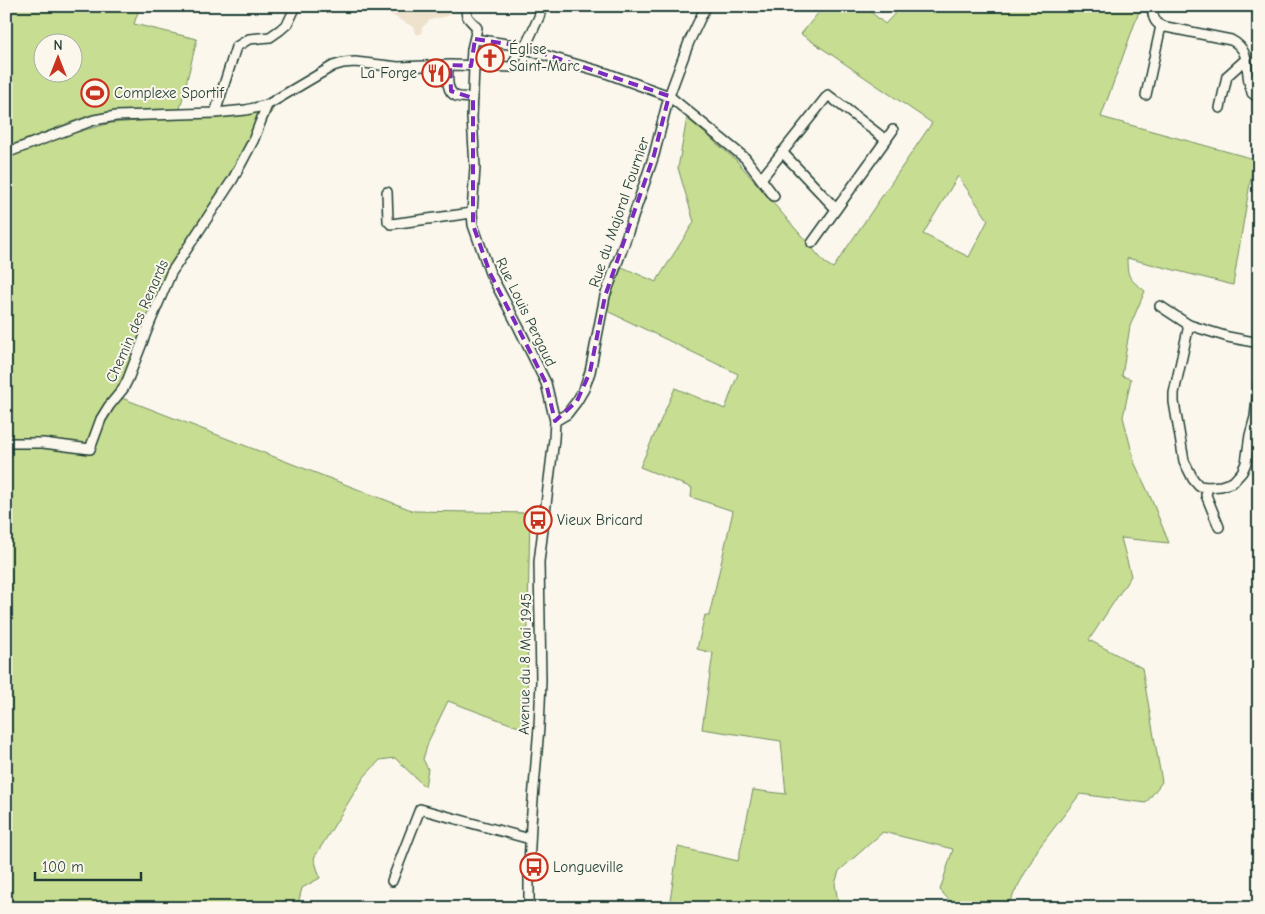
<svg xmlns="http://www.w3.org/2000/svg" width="1265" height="914" font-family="'Comic Neue',sans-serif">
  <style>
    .built { fill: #eee2cd }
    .green { fill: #c7dd92; stroke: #738d63; fill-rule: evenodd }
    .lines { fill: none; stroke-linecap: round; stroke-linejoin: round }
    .street-casing { stroke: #1f3d34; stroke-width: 12 }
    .street { stroke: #fbf7ec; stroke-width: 9 }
    .marked { fill: none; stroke: #7b2cbf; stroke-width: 4; stroke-dasharray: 10 6; stroke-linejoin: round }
    .labels { text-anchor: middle; stroke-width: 4; stroke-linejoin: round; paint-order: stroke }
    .poi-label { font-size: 15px; fill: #1f3d34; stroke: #fbf7ec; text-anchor: start }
    .street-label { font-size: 15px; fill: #1f3d34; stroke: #fbf7ec }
  </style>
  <rect width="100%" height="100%" fill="#fbf7ec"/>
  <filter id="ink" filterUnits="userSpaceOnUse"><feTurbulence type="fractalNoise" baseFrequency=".02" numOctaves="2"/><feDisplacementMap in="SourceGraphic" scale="10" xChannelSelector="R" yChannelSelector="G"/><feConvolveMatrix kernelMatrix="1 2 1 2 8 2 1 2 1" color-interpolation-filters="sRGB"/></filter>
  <g filter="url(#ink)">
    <polygon class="built" points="381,6 454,6 448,16 430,20 422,28 421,34 416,34 413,27 379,8"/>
    <g class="green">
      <path d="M 6,6 L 140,6 L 134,24 L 197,39 L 179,113 L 90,115 L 6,147 ZM 42,42 L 72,42 L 72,72 L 42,72 Z"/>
      <path d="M 824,6 L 864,6 L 885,24 L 902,6 L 1141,6 L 1101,117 L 1254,159 L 1233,285 L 1127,258 C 1127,279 1130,279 1145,291 L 1130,326 L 1122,376 L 1131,379 L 1123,417 L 1135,464 L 1150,496 L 1169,543 L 1121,538 L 1131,576 L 1089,640 L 1142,668 L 1162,782 L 1146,803 L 1080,794 L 1038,849 L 1006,908 L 956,908 L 940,890 L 953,849 L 883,832 L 839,871 L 835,884 L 839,908 L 669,908 L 678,847 L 738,861 L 753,790 L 786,794 L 781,741 L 702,729 L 713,653 L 697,649 L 705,615 L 709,616 L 733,511 L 691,497 L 692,488 L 640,467 L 675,388 L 725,409 L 738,374 L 607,311 L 611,294 L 622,267 L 656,282 L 694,222 L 678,168 L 687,118 L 736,160 L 825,263 L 833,268 L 932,123 L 801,34 ZM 958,176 L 988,220 L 969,257 L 923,234 Z"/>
      <polygon points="274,107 229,193 178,268 122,398 414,511 530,513 528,612 527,711 524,729 448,701 429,740 423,759 428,769 425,787 395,758 380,760 364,777 314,858 320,878 302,888 297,908 6,908 6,151 111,123 247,113"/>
    </g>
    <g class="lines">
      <g class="street-casing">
        <g id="street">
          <path d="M 467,6 C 464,19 471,19 477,28 L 472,49 L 471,66"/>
          <path d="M 1152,6 C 1153,15 1153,21 1161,26"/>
          <path d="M 1161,26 L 1231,40 C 1251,50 1245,67 1250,86 C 1250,86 1252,92 1252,93 C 1253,94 1258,97 1259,98"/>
          <polyline points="475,39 521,46 537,53 606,73 669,96 745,158 774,196"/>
          <polyline points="525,47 539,17 542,6"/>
          <path d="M 448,66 C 448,75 445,91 456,96 C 461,98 468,97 473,98"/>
          <polyline points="474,66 472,118 475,167 472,213 473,225 490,273 519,328 546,383 555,421 554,439 539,562 541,681 539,727 531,824 529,867 529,908"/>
          <polyline points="1146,95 1161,26"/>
          <polyline points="1220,108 1227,76 1246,59"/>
          <polyline points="215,113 236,47 249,39 270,37 280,30 288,23 296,6"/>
          <polyline points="782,152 836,209"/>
          <polyline points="6,153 94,120 116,116 215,113 246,110 267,105 333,66 343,63 355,62 398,67 450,65 512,67 521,46"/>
          <polyline points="761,179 828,95 886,140"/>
          <polyline points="387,192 388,221 391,224 472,213"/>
          <polyline points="812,243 893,130"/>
          <polyline points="1160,306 1189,325 1228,337 1259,343"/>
          <polyline points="1189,325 1174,393 1174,402 1184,461 1193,479 1199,486 1208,487 1221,486 1233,482 1242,472 1246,463 1250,435 1255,417 1259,381"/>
          <polyline points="555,421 567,414 577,401 584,389 590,372 605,296 623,247 654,155 669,96 689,42 706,6"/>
          <polyline points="6,443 43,443 90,449 101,419 109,406 123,389 128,379 149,325 171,273 233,179 253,141 267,105"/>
          <polyline points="1208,487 1206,495 1219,527"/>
          <polyline points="392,881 420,809 530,839"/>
        </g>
      </g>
      <use href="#street" class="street"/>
    </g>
  </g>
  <path class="marked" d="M 475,39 L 521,46 L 669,96 L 654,155 L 605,296 L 590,372 L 577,401 L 555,421 L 546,383 L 490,273 L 473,225 L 473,98 L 451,91 L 450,65 L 471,66 Z"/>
  <defs>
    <g id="church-ring" transform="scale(1.4375)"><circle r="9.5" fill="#fbf7ec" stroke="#c8321e" stroke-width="1.5"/><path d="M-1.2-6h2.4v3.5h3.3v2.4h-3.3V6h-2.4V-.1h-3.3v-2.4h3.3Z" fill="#c8321e"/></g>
    <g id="restaurant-ring" transform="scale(1.4375)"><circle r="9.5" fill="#fbf7ec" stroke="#c8321e" stroke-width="1.5"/><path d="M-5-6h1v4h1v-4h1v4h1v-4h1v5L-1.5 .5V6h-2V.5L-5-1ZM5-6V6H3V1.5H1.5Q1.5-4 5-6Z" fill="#c8321e"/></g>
    <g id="stadium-ring" transform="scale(1.4375)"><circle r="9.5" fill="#fbf7ec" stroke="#c8321e" stroke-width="1.5"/><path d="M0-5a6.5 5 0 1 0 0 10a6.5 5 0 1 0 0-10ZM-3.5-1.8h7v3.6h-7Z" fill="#c8321e"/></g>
    <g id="bus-ring" transform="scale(1.4375)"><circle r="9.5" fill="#fbf7ec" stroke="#c8321e" stroke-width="1.5"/><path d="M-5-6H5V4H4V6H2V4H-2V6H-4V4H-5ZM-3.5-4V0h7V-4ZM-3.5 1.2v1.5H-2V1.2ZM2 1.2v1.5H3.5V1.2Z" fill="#c8321e"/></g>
  </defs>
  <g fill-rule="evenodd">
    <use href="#church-ring" x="490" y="58"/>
    <use href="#restaurant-ring" x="436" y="73"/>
    <use href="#stadium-ring" x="95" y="93"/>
    <use href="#bus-ring" x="538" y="520"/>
    <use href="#bus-ring" x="534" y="867"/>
  </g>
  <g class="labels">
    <g class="poi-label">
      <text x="509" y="54">Église<tspan x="509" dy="17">Saint-Marc</tspan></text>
      <text x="417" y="78" text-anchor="end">La Forge</text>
      <text x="114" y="98">Complexe Sportif</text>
      <text x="557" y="525">Vieux Bricard</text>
      <text x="553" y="872">Longueville</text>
    </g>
    <g class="street-label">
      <text transform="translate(619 212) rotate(-71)" y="5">Rue du Majoral Fournier</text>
      <text transform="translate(526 312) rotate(64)" y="5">Rue Louis Pergaud</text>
      <text transform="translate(137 321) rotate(-66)" y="5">Chemin des Renards</text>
      <text transform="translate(525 664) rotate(-89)" y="5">Avenue du 8 Mai 1945</text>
    </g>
  </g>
  <rect width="1265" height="914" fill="none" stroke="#fbf7ec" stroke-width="25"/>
  <rect x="12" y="12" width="1240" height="889" fill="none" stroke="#1f3d34" stroke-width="2" filter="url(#ink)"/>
  <g transform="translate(58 58)"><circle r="24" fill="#fbf7ec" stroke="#a3ada2"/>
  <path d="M0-4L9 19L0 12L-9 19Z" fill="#c8321e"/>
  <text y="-8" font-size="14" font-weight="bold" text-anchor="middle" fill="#1f3d34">N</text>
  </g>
  <path d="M35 872v8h106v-8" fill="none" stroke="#1f3d34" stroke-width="2.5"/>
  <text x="42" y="872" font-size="15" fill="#1f3d34" stroke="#fbf7ec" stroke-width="4" paint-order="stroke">100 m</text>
</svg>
